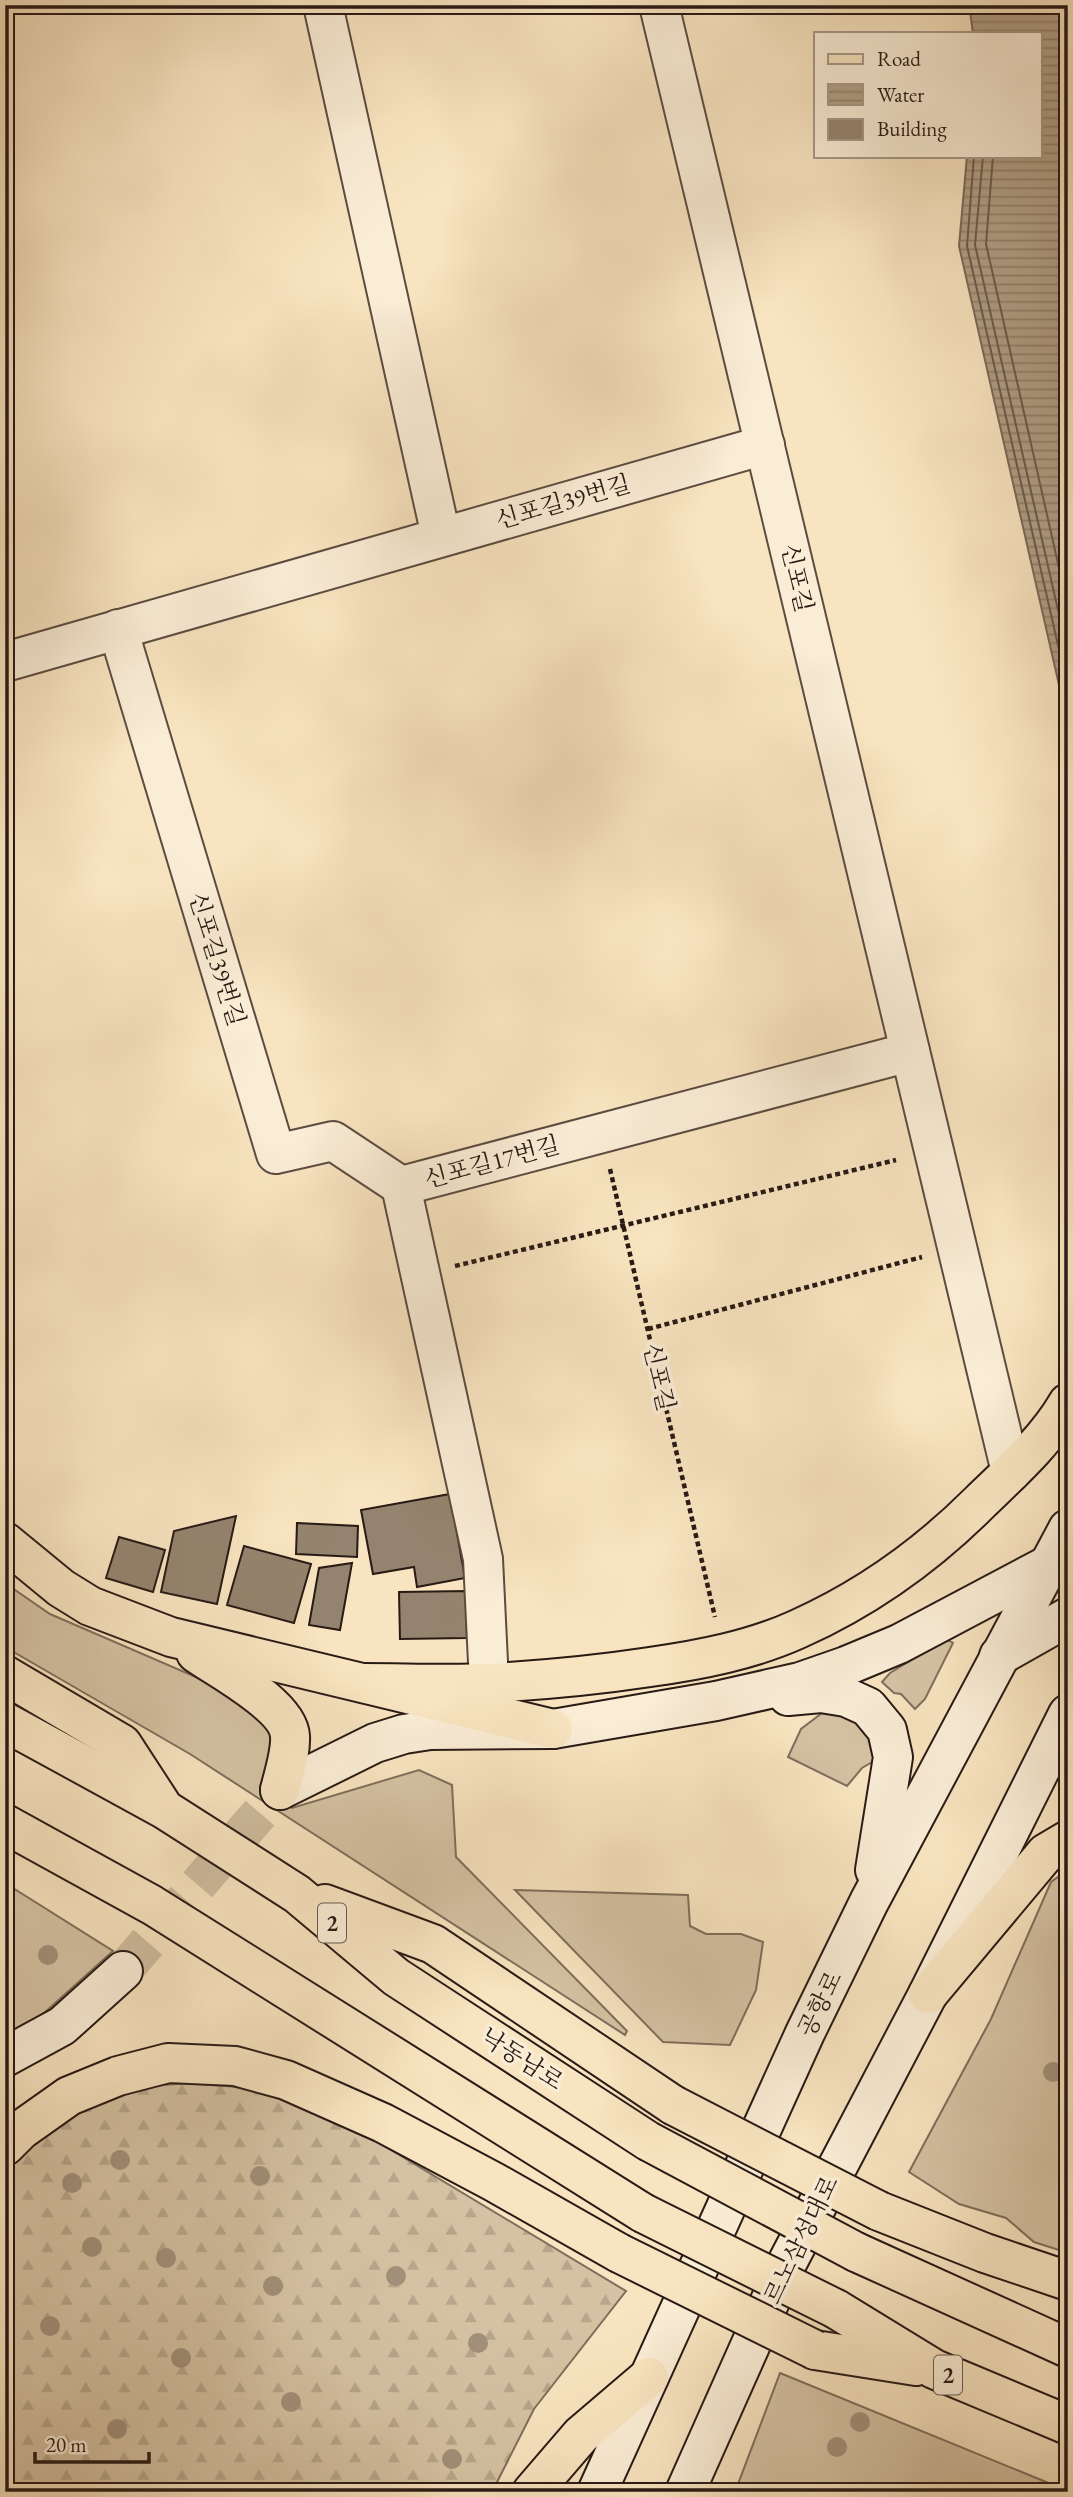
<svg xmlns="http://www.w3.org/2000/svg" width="1073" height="2497" font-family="'EB Garamond','Noto Serif KR',serif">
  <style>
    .grass { fill: #d5c2a3; stroke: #7e6e5c; stroke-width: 2 }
    .forest { fill: url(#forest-firs); stroke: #7e6e5c; stroke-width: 2 }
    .water { fill: url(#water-rules); stroke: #7a6a59; stroke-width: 2 }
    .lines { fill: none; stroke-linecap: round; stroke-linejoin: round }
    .shore { stroke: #6c5c4e; stroke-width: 2 }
    .building { fill: #94836e; stroke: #281a15; stroke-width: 2 }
    .secondary-tunnel { stroke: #cebc9e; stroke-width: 38; stroke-dasharray: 38 19; stroke-linecap: butt }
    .minor-casing { stroke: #5c4c40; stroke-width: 42 }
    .secondary-casing { stroke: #281a15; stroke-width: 42 }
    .primary-casing { stroke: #281a15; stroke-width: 42 }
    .path { stroke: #281a15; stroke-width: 4.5; stroke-dasharray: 5 3.5; stroke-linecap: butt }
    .minor { stroke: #faedd6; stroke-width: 38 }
    .secondary { stroke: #faedd6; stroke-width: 38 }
    .primary { stroke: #f8e4c0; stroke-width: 38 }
    .primary-bridge-casing { stroke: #281a15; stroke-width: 42; stroke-linecap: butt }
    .primary-bridge { stroke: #f8e4c0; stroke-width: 38 }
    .tree { fill: #a2907a }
    .labels { text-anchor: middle; stroke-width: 7; stroke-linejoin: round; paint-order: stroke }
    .shield { fill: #faedd6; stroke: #67594f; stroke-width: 2 }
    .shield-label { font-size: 23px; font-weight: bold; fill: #281a15 }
    .street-label { font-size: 24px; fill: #281a15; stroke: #faedd6 }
  </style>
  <defs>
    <pattern id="forest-firs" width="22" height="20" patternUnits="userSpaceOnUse" patternTransform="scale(1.75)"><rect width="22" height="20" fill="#d5c2a3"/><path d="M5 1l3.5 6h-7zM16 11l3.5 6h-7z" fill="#b7a68b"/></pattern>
    <pattern id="water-rules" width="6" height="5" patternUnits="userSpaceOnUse" patternTransform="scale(1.75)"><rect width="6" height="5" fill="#b19f86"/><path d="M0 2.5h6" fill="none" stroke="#90816c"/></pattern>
  </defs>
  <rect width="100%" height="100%" fill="#f8e4c0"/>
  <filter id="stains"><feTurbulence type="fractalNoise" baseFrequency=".00286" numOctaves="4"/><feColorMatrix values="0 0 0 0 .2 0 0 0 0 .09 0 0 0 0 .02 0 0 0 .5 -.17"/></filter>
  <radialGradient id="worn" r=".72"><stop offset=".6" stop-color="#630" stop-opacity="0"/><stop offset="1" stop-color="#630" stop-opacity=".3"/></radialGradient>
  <g class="grass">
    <polygon points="5,1583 50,1614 240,1696 282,1735 265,1791 292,1808 419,1770 452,1785 456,1857 627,2031 625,2035 190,1754 5,1647"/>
    <polygon points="946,1639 953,1643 925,1699 915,1709 901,1694 894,1693 882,1682 890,1673"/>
    <path d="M 822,1713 C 856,1716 872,1726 874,1761 L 862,1768 L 847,1786 L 788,1757 L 801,1729 Z"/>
    <polygon points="1068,1870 1068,2253 1034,2242 1006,2218 959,2204 909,2172 991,2019 1051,1882"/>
    <polygon points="5,1883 113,1951 33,2023 5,2037"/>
    <polygon points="515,1890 688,1895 690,1926 706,1934 741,1934 763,1942 756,1990 730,2045 663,2042"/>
    <polygon points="780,2373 1068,2491 1068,2492 735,2492"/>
  </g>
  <polygon class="forest" points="188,2083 238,2087 283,2097 356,2129 626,2291 534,2409 492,2492 5,2492 5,2173 36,2141 66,2118 140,2087"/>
  <polygon class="water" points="969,5 1068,5 1068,710 1059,685 959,246 967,156 1040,156 1040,33 973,33"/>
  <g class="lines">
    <g class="shore">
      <polyline points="974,156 967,246 1068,689"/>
      <polyline points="983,156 975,245 1068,654"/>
      <polyline points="993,156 986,244 1068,608"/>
    </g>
  </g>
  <g class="building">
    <polygon points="450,1494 465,1578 417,1587 414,1567 373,1574 361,1510"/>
    <polygon points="236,1516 217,1604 161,1592 174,1531"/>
    <polygon points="297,1523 358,1526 357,1557 296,1554"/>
    <polygon points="119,1537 165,1550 153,1592 106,1578"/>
    <polygon points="244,1546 311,1564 294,1623 227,1605"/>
    <polygon points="352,1563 340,1630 309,1625 319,1568"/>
    <polygon points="466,1591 467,1638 400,1639 399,1592"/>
  </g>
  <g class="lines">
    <polyline class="secondary-tunnel" points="123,1971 280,1790"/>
    <g class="minor-casing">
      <g id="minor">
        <polyline points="323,5 441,536"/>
        <polyline points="659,5 1011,1472"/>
        <polyline points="118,629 276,1154 333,1141 401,1186"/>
        <polyline points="5,662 765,445"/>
        <polyline points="489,1683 483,1559 401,1186 910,1052"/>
      </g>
    </g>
    <g class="secondary-casing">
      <g id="secondary">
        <polyline points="999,1656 1068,1617"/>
        <polyline points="788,1696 821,1693 846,1697 868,1707 887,1730 893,1757 875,1870"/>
        <polyline points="280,1790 375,1743 404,1734 430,1730 553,1729 716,1701 800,1682 846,1666 899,1644 1052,1563"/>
        <polyline points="5,2057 62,2026 123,1971"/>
        <polyline points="597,2492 805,2033 869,1902 1068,1529"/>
        <polyline points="685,2492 787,2263 928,1994 1068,1714"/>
      </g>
    </g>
    <g class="primary-casing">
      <g id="primary">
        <polyline points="5,1542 61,1588 90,1606 171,1637 553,1729"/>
        <path d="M 196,1653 C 220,1670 288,1705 290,1736 C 291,1753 284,1773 280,1790"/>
        <polyline points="5,1675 122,1744 161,1804"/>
        <path d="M 364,1683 C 406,1683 449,1685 491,1683 C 544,1680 597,1675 650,1667 C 700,1660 752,1650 798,1629 C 865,1599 928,1554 980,1502 C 1011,1472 1046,1441 1068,1403"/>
        <polyline points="5,1722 164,1809 297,1894 396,1977 648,2141"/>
        <polyline points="5,1824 152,1905 643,2213"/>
        <polyline points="325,1904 433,1944 673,2105"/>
        <polyline points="928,1994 1046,1853 1068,1840"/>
        <polyline points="5,2146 21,2130 69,2096 118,2076 168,2063 235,2066 286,2080 383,2123 494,2182 619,2253"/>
        <polyline points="879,2211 985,2253 1068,2281"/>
        <polyline points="856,2252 1068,2348"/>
        <polyline points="836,2309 934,2369 1068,2425"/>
        <polyline points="815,2350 916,2366"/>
        <polyline points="532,2492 581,2435 649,2377"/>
      </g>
    </g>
    <g class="path">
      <polyline points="610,1169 715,1617"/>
      <polyline points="455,1266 896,1160"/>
      <polyline points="648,1329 922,1257"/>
    </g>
    <use href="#minor" class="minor"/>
    <use href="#secondary" class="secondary"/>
    <use href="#primary" class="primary"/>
    <g class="primary-bridge-casing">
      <g id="primary-bridge">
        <polyline points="673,2105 879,2211"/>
        <polyline points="648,2141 856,2252"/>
        <polyline points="643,2213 836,2309"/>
        <polyline points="619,2253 815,2350"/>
      </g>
    </g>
    <use href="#primary-bridge" class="primary-bridge"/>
  </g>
  <g class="tree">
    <circle cx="48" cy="1955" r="10"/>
    <circle cx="1053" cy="2072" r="10"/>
    <circle cx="120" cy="2160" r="10"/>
    <circle cx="260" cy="2176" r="10"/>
    <circle cx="72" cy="2183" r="10"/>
    <circle cx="92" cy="2247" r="10"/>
    <circle cx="166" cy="2258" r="10"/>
    <circle cx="396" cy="2276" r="10"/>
    <circle cx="273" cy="2286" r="10"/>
    <circle cx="50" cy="2326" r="10"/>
    <circle cx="478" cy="2343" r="10"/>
    <circle cx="181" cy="2358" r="10"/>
    <circle cx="291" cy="2402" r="10"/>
    <circle cx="860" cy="2422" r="10"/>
    <circle cx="117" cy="2429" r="10"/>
    <circle cx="837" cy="2447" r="10"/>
    <circle cx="452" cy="2459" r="10"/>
  </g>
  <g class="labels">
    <g class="shield">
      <rect x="318" y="1903.5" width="28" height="39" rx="5"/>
      <rect x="934" y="2355.5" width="28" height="39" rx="5"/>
    </g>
    <g class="shield-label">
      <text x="332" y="1931">2</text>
      <text x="948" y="2383">2</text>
    </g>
    <g class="street-label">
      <text transform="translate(563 502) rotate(-16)" y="8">신포길39번길</text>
      <text transform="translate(797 578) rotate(77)" y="8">신포길</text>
      <text transform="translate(217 959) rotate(73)" y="8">신포길39번길</text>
      <text transform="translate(492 1162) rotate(-15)" y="8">신포길17번길</text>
      <text transform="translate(659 1377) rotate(77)" y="8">신포길</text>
      <text transform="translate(820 2004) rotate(-64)" y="8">공항로</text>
      <text transform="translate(522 2059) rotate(33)" y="8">낙동남로</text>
      <text transform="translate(801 2240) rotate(-64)" y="8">르노삼성대로</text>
    </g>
  </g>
  <rect width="1073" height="2497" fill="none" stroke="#f8e4c0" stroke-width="28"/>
  <rect x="7" y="7" width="1059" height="2483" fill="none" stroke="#281a15" stroke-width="3.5"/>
  <rect x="14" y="14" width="1045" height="2469" fill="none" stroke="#281a15" stroke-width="2"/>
  <rect x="814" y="32" width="228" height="126" fill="#faedd6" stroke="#a69989" stroke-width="2"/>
  <rect x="828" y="54" width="35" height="10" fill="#f8e4c0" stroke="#a69989" stroke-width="2"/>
  <text x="877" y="66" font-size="21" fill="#281a15">Road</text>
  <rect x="828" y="84" width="35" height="21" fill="url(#water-rules)" stroke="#a69989" stroke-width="2"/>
  <text x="877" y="102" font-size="21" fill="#281a15">Water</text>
  <rect x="828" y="119" width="35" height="21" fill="#94836e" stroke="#a69989" stroke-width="2"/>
  <text x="877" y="136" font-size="21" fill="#281a15">Building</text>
  <path d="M35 2452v10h114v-10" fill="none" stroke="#281a15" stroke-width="3.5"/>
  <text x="46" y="2452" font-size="21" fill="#281a15" stroke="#faedd6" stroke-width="5" paint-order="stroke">20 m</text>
  <rect width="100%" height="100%" filter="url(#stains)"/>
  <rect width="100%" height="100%" fill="url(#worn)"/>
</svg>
